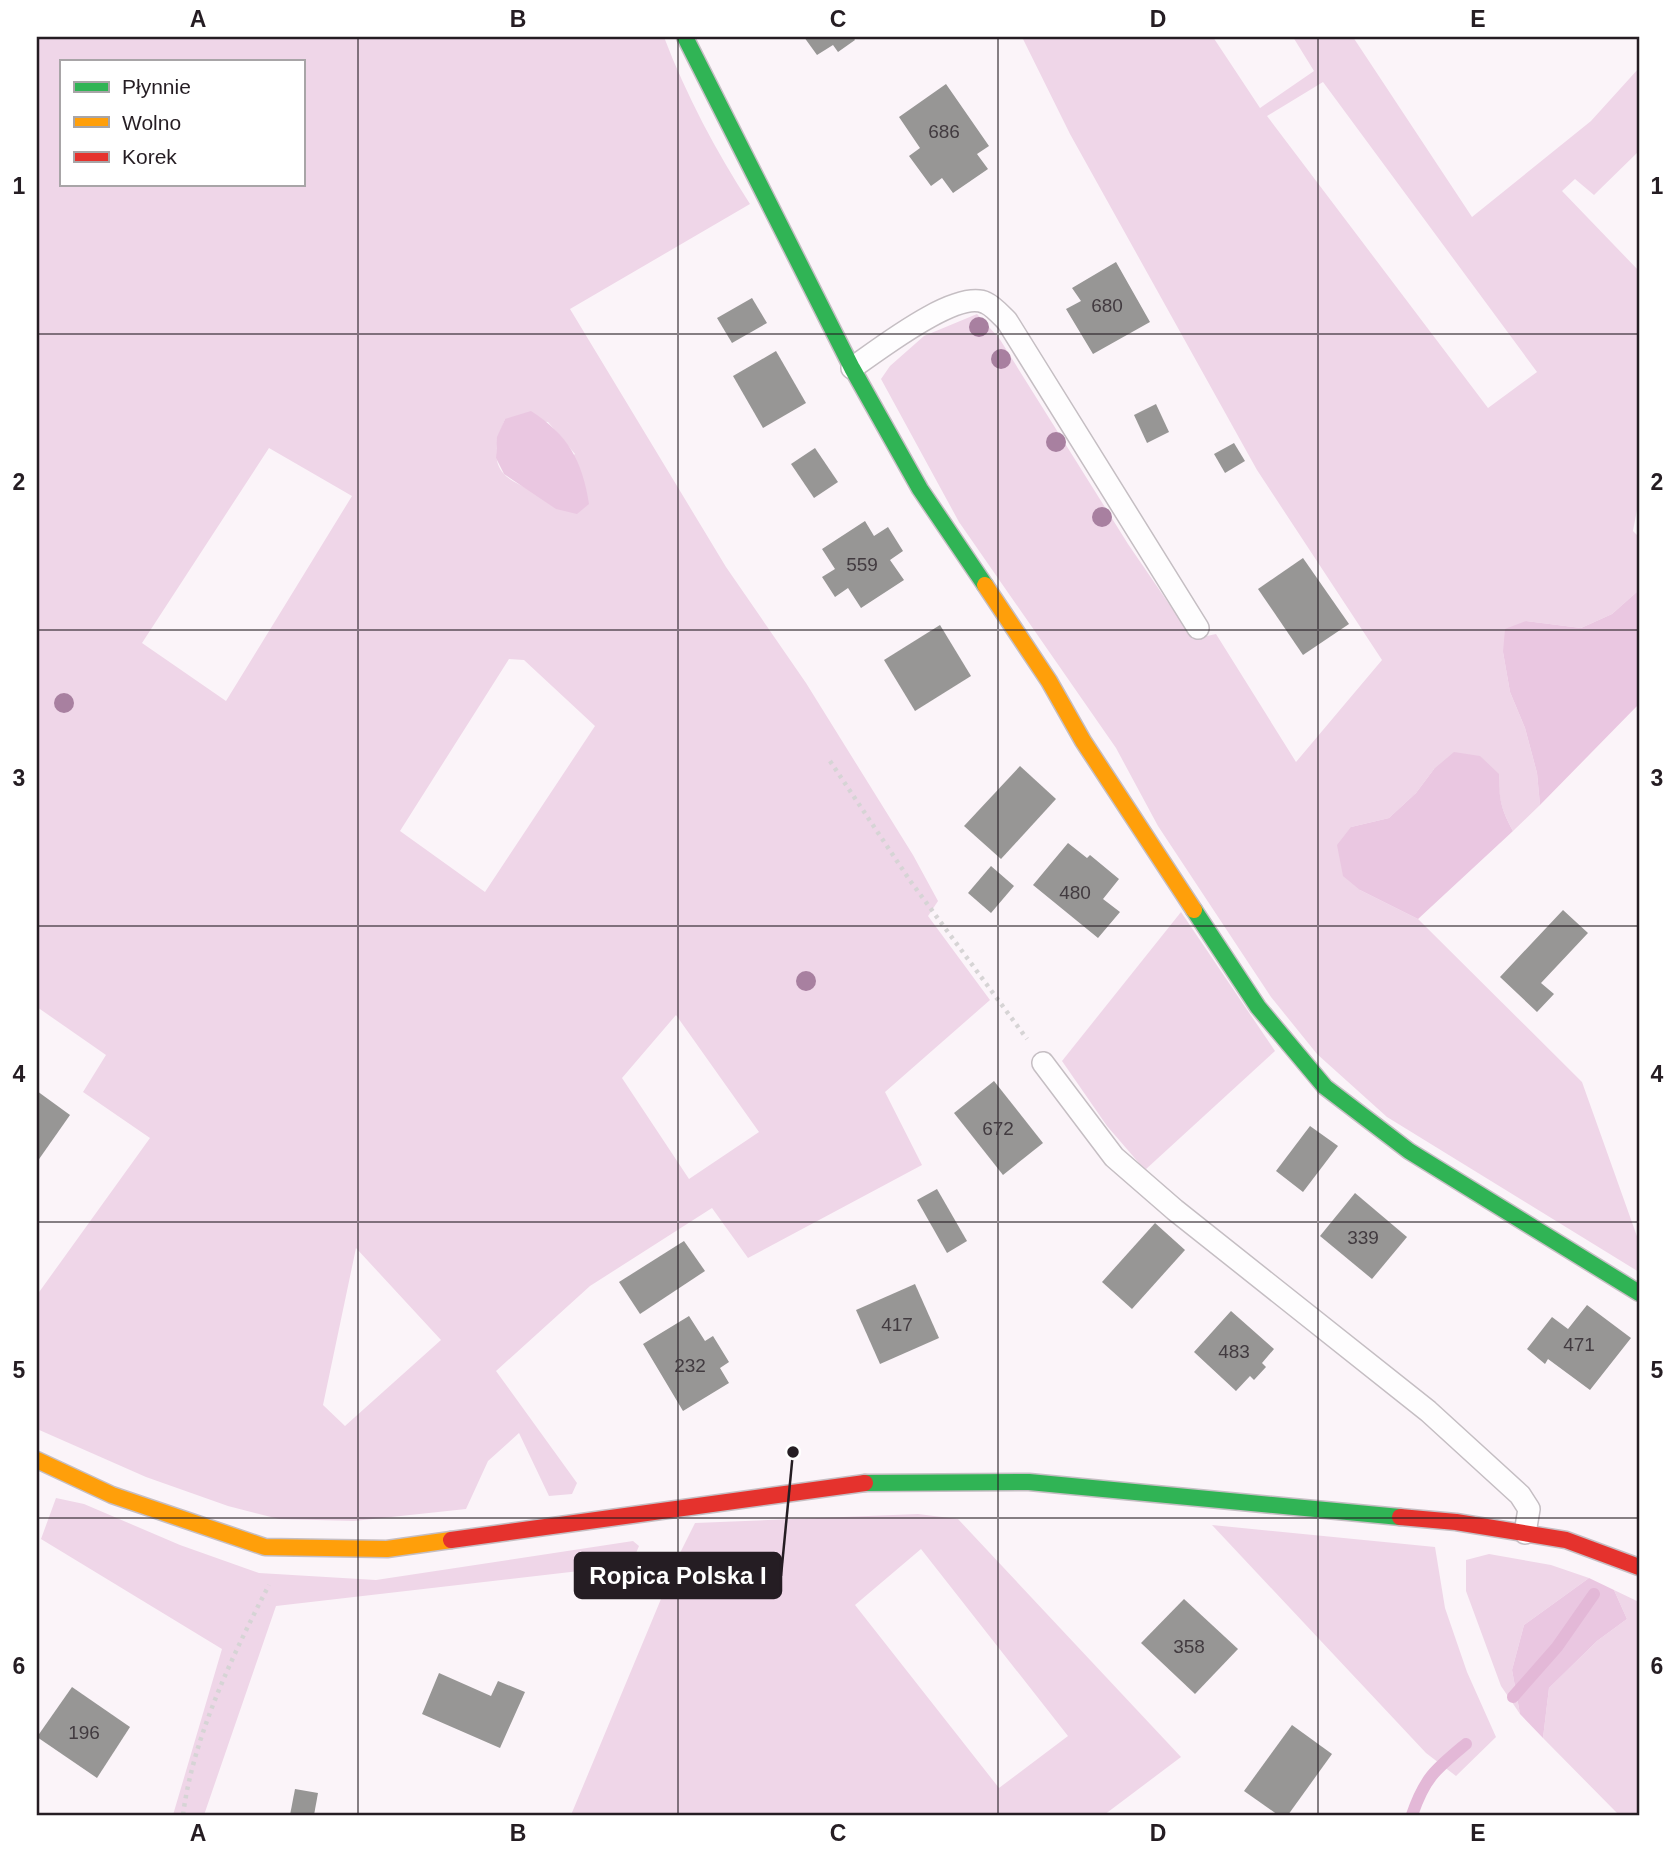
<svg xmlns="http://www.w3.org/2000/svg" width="1676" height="1852" font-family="Arial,sans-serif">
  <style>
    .green { fill: #efd6e8; fill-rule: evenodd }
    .forest { fill: #eac7e1 }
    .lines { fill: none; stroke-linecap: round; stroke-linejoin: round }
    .stream { stroke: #e3b8d7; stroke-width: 12 }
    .building { fill: #979695 }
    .lane-casing { stroke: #c5bec3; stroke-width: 24 }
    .fast-casing { stroke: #c5bec3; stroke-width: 19 }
    .slow-casing { stroke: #c5bec3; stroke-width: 19 }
    .jam-casing { stroke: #c5bec3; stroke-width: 19 }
    .path { stroke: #d6d4d5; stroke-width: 4.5; stroke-dasharray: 3.5 5; stroke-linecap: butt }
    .lane { stroke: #fefdfe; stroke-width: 21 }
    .fast { stroke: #30b455; stroke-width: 16 }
    .slow { stroke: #ff9f0a; stroke-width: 16 }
    .jam { stroke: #e5322d; stroke-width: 16 }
    .tree { fill: #a880a0 }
    .grid { fill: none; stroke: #251d23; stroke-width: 2; stroke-opacity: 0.55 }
    .labels { text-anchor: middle; stroke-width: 7; stroke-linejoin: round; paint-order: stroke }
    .number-label { font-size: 19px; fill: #423b40 }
    .leader { fill: none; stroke: #251d23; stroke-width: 2.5 }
    .callout-dot { fill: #251d23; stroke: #fff; stroke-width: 2.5 }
    .callout { fill: #251d23; stroke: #251d23; stroke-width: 2.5 }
    .callout-label { font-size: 24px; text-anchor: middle; font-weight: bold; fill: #fff }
    .neatline { fill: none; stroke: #251d23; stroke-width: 2.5 }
    .grid-label { font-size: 23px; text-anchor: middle; font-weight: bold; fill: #251d23 }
  </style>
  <rect width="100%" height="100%" fill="#fbf4f9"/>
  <g class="green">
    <path d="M 37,37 L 664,37 C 686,95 716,151 750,204 L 570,309 L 726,567 L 806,683 L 913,855 L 938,901 L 928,916 L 990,1000 L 885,1092 L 922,1165 L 748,1258 L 712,1208 L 590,1286 L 496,1371 L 577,1483 L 572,1494 L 549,1496 L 519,1433 L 488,1461 L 466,1509 L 354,1521 L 279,1519 L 228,1506 L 146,1477 L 37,1429 L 37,1295 L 150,1138 L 83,1092 L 106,1055 L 37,1007 ZM 61,61 L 303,61 L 303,184 L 61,184 ZM 505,419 L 548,422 L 575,454 L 529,490 C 522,485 510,481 504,474 C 490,459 498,436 505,419 ZM 269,448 L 352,496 L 226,701 L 142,643 ZM 509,659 L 524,660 L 595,726 L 485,892 L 400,831 ZM 676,1015 L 759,1132 L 689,1179 L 622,1078 ZM 356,1248 L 441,1340 L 345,1426 L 323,1405 Z"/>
    <path d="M 1022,37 L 1213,37 L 1260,108 L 1314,71 L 1293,37 L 1353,37 L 1472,217 L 1591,121 L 1639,68 L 1639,151 L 1594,195 L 1575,179 L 1562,191 L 1639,271 L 1639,499 L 1633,531 L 1639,537 L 1639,590 L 1612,614 L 1581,628 L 1526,621 L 1503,652 L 1510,692 L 1525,728 L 1537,773 L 1540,805 L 1513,831 C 1501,809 1499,799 1498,774 L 1434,769 L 1416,793 L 1389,818 L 1351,827 L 1360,890 L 1418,919 L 1582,1082 L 1639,1242 L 1639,1272 L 1387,1117 L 1317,1054 L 1271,997 L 1158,826 L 1116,748 L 959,522 L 881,379 L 890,366 L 924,336 L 977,314 L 999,338 L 1128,544 L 1193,639 L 1216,634 L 1296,762 L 1382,660 L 1257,470 L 1070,134 ZM 1323,82 L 1537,372 L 1488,408 L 1267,116 Z"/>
    <polygon points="1181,912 1275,1051 1145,1170 1107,1126 1062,1061"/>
    <polygon points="56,1498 84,1504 180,1545 259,1573 376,1580 633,1541 639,1546 631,1565 276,1606 204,1815 173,1815 222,1649 41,1539"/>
    <path d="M 918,1514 L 958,1519 L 1181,1757 L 1104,1815 L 571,1815 L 681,1551 L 695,1523 ZM 921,1549 L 1068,1736 L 999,1788 L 855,1605 Z"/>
    <polygon points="1212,1525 1435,1547 1445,1608 1467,1672 1496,1737 1456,1776 1426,1753"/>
    <polygon points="1489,1554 1551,1565 1589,1578 1524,1625 1512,1670 1520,1714 1501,1686 1466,1591 1466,1560"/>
    <polygon points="1614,1590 1639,1602 1639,1815 1619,1815 1543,1738 1549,1688 1597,1641 1627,1619"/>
  </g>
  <g class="forest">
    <path d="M 531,411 C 568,435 582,460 589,504 L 577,514 L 556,509 L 504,474 L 496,458 L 497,437 L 505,419 Z"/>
    <polygon points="1639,590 1639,704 1540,805 1537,773 1525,728 1510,692 1503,652 1505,629 1526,621 1581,628 1612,614"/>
    <path d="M 1454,752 L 1480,756 L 1499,774 C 1499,799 1501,809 1513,831 L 1418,919 L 1360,890 L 1343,876 L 1337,845 L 1351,827 L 1389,818 L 1416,793 L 1434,769 Z"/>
    <polygon points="1589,1578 1614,1590 1627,1619 1597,1641 1549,1688 1543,1738 1520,1714 1512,1670 1524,1625"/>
  </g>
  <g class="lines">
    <g class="stream">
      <polyline points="1513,1697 1557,1647 1594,1594"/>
      <path d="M 1412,1815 C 1425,1777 1436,1769 1466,1744"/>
    </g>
  </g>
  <g class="building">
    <polygon points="804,37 853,37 855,40 838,52 833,45 817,55"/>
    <polygon points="946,84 989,146 977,154 988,169 953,193 942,178 931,186 909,156 920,148 899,117"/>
    <polygon points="1116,262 1150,322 1093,354 1066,309 1081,301 1072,288"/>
    <polygon points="752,298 767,323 732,343 717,318"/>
    <polygon points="776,351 806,403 763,428 733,376"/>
    <polygon points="1156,404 1169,432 1147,443 1134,415"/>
    <polygon points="1234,443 1245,461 1225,473 1214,454"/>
    <polygon points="815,448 838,482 814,498 791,464"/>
    <polygon points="865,521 874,536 888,527 903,551 890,560 904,580 861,608 848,588 835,597 822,577 835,569 822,549"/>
    <polygon points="1303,558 1349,624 1303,655 1258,589"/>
    <polygon points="940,625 971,676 915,711 884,660"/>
    <polygon points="1020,766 1056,799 1001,859 964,826"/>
    <polygon points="1068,843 1087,858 1090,855 1119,879 1103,899 1120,912 1098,938 1033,885"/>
    <polygon points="991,866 1014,886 991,913 968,893"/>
    <polygon points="1563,910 1588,933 1541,983 1554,994 1537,1012 1500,977"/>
    <polygon points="994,1081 1043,1143 1003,1175 954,1113"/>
    <polygon points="37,1091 70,1115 37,1162"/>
    <polygon points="1310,1126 1338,1146 1303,1192 1276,1171"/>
    <polygon points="937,1189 967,1241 947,1253 917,1200"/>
    <polygon points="1355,1193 1407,1237 1372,1279 1320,1236"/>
    <polygon points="1155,1223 1185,1250 1132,1309 1102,1282"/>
    <polygon points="684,1241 705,1271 640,1314 619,1282"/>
    <polygon points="915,1284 939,1338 880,1364 856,1310"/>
    <polygon points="1587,1305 1631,1338 1590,1390 1548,1359 1545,1364 1527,1349 1552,1317 1568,1329"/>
    <polygon points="1231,1311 1274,1349 1262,1363 1266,1367 1254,1380 1250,1376 1236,1391 1194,1352"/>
    <polygon points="689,1316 705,1341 713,1336 729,1362 720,1368 729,1383 683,1411 643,1344"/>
    <polygon points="1184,1599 1238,1649 1195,1694 1141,1643"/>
    <polygon points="439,1673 491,1696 498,1681 525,1692 500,1748 422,1714"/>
    <polygon points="72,1687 130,1727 97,1778 37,1737"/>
    <polygon points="1292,1725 1332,1754 1288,1815 1278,1815 1244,1791"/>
    <polygon points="295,1789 318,1793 314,1815 290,1815"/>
  </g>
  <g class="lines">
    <g class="lane-casing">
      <g id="lane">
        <path d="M 852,368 C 877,351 957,288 986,303 C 993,306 1001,315 1007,321 L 1198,628"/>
        <polyline points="1043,1063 1114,1157 1175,1210 1428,1411 1520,1495 1529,1509 1525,1533"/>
      </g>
    </g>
    <g class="fast-casing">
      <g id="fast">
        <polyline points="685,37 852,368 920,489 985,585"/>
        <polyline points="1194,910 1258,1007 1325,1087 1409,1151 1639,1293"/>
        <polyline points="865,1483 1029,1482 1400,1517"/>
      </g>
    </g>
    <g class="slow-casing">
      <g id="slow">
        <polyline points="985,585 1049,681 1083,741 1194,910"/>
        <polyline points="37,1460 112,1495 265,1547 387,1549 451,1540"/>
      </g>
    </g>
    <g class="jam-casing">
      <g id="jam">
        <polyline points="1400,1517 1456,1522 1566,1540 1639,1567"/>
        <polyline points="451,1540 865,1483"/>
      </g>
    </g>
    <g class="path">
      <polyline points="830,761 911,882 1027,1039"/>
      <path d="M 183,1815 C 193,1737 233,1654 269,1585"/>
    </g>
    <use href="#lane" class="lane"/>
    <use href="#fast" class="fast"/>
    <use href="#slow" class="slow"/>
    <use href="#jam" class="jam"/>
  </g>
  <g class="tree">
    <circle cx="979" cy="327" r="10"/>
    <circle cx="1001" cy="359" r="10"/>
    <circle cx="1056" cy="442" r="10"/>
    <circle cx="1102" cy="517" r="10"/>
    <circle cx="64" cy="703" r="10"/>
    <circle cx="806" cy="981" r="10"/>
  </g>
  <path class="grid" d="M 358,37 L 358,1815M 678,37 L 678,1815M 998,37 L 998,1815M 1318,37 L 1318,1815M 37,334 L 1639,334M 37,630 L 1639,630M 37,926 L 1639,926M 37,1222 L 1639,1222M 37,1518 L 1639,1518"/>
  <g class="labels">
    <g class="number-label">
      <text x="944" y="138">686</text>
      <text x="1107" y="312">680</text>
      <text x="862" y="571">559</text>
      <text x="1075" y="899">480</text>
      <text x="998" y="1135">672</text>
      <text x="1363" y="1244">339</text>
      <text x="897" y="1331">417</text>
      <text x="1579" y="1351">471</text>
      <text x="1234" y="1358">483</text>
      <text x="690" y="1372">232</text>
      <text x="1189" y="1653">358</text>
      <text x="84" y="1739">196</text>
    </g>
  </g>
  <path class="leader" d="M793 1452L781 1576"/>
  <circle class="callout-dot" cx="793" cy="1452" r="7"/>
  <rect class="callout" x="575" y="1553" width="206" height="45" rx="7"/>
  <g class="callout-label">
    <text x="678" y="1584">Ropica Polska I</text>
  </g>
  <rect width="1676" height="1852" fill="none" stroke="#ffffff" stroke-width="77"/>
  <rect x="60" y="60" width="245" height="126" fill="#ffffff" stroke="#a8a5a7" stroke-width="2"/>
  <rect x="74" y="82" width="35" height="10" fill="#30b455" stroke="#a8a5a7" stroke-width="2"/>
  <text x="122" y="94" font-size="21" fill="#251d23">Płynnie</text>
  <rect x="74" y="117" width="35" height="10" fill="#ff9f0a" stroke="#a8a5a7" stroke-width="2"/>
  <text x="122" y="130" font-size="21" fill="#251d23">Wolno</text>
  <rect x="74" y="152" width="35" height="10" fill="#e5322d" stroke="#a8a5a7" stroke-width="2"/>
  <text x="122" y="164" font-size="21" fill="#251d23">Korek</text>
  <rect x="38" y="38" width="1600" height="1776" class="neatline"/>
  <g class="grid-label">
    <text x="198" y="27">A</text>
    <text x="518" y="27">B</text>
    <text x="838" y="27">C</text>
    <text x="1158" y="27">D</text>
    <text x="1478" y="27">E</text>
    <text x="19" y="194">1</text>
    <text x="1657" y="194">1</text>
    <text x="19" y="490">2</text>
    <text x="1657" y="490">2</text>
    <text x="19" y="786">3</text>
    <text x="1657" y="786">3</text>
    <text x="19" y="1082">4</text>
    <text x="1657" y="1082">4</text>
    <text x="19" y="1378">5</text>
    <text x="1657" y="1378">5</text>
    <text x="19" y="1674">6</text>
    <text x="1657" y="1674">6</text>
    <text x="198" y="1841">A</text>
    <text x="518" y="1841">B</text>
    <text x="838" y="1841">C</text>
    <text x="1158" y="1841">D</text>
    <text x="1478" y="1841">E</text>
  </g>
</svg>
